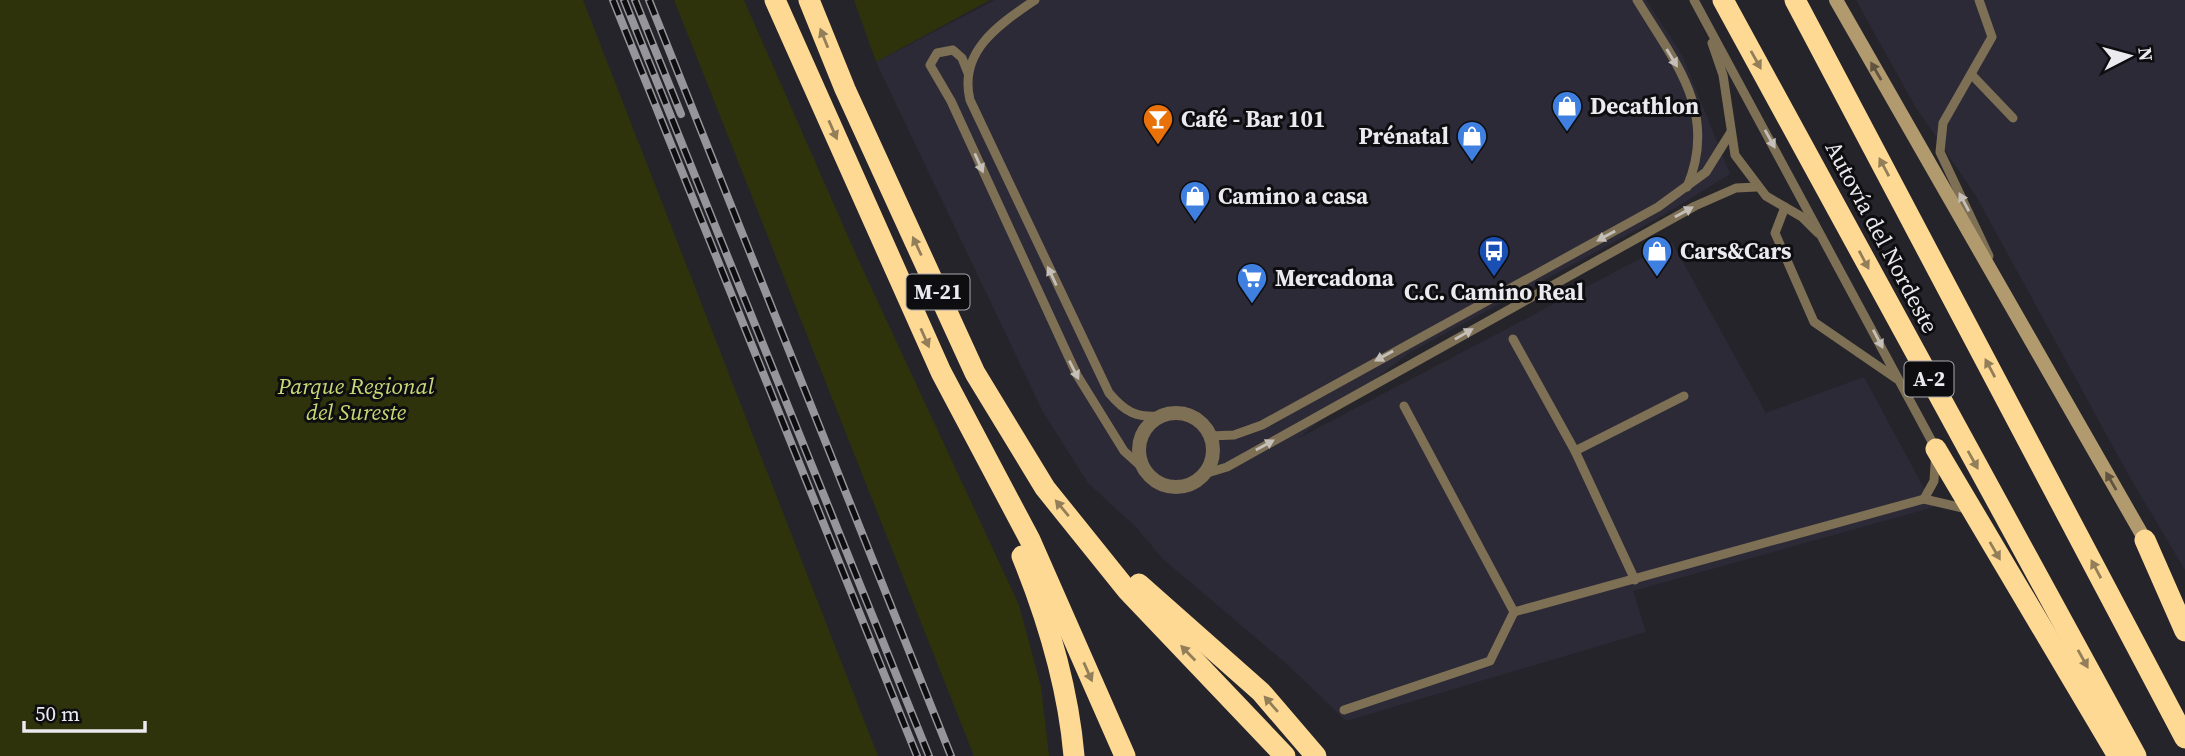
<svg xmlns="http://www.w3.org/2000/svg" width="2185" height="756" font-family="'Source Serif 4',serif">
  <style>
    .built { fill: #2c2a37 }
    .green { fill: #2e330c }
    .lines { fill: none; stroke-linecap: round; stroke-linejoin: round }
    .service { stroke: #7e7055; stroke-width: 9 }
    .minor { stroke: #7e7055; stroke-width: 14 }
    .secondary { stroke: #b29a6f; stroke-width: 14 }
    .motorway { stroke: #fed994; stroke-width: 21 }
    .rail-casing { stroke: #96959b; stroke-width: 8 }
    .rail { stroke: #0e0e11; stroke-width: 5; stroke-dasharray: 16; stroke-linecap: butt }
    .oneway { fill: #927e59 }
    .oneway2 { fill: #c5bfb9 }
    .oneway3 { fill: #605440 }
    .labels { text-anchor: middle; stroke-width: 6; stroke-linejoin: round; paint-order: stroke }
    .shield { fill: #0e0e11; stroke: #a9a8ac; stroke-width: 2 }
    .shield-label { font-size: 21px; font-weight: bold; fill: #ebeaef }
    .poi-label { font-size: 23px; font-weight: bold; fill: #ebeaef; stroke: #0e0e11; text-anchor: start }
    .street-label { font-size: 23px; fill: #ebeaef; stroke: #0e0e11 }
    .park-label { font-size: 23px; font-style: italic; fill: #c8d874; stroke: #0e0e11 }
  </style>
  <rect width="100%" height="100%" fill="#25242b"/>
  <g class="built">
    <polygon points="995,0 1646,0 1682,55 1730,174 1662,216 1409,353 1297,439 1672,242 1766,413 1864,377 1934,507 1633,591 1646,632 1346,721 1288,665 1163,559 1137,528 1088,483 1043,412 876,62"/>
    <polygon points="1856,0 2185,0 2185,570 2128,474 1976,196 1915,106"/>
  </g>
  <g class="green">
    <polygon points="0,0 583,0 878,756 0,756"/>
    <polygon points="674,0 744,0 858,259 1019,605 1041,687 1049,756 974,756"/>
    <polygon points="854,0 990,0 876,62"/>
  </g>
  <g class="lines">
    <g class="service">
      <path d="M 1035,0 C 1000,24 958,51 970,100 L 1109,393 C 1125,412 1136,418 1161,416"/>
      <path d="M 1637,0 C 1674,61 1719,112 1687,187"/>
      <polyline points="1694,0 1936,449 1934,481 1924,499 1967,509"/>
      <polyline points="1979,0 1992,37 1943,123 1940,152 1989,256"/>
      <polyline points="1712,43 1723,75 1735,155 1766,196 1802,217 1818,233"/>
      <polyline points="968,73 962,58 953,50 937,53 930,65 951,101 1077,375 1124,451 1145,470"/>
      <polyline points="1972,75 2013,118"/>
      <polyline points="1785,207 1775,233 1814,322 1897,379"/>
      <polyline points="1513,339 1575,451 1635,580"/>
      <polyline points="1404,406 1514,612 1924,499"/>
      <polyline points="1210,436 1234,435 1262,425 1658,207 1706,172 1731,132"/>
      <polyline points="1575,451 1684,396"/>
      <polyline points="1204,474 1227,467 1695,206 1736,188 1757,187"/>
      <polyline points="1344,710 1490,661 1514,612"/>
    </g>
    <circle class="minor" cx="1176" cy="450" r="37"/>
    <polyline class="secondary" points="1836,0 2148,545"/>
    <g class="motorway">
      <polyline points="775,0 941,372 1030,540 1125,756"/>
      <polyline points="809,0 845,89 975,373 1045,488 1127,590 1285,756"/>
      <polyline points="1723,0 2136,756"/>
      <polyline points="1795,0 2185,738"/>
      <polyline points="1936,449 2118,756"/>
      <polyline points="2145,540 2185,631"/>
      <path d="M 1022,556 C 1048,620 1068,686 1074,756"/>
      <polyline points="1139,584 1261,692 1316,756"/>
    </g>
    <g class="rail-casing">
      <g id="rail">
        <polyline points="613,0 917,756"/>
        <polyline points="624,0 929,756"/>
        <polyline points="635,0 681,114"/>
        <polyline points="649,0 951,756"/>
      </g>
    </g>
    <use href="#rail" class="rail"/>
  </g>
  <defs><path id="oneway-solid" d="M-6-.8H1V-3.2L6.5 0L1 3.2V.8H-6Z" transform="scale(1.75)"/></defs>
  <g class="oneway">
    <use href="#oneway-solid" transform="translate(824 38) rotate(-112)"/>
    <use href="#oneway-solid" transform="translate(1756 60) rotate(61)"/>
    <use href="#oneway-solid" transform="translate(833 130) rotate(66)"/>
    <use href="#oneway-solid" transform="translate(1884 167) rotate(-118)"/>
    <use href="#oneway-solid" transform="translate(917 246) rotate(-115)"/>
    <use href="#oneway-solid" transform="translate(1864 260) rotate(62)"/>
    <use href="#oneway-solid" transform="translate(925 338) rotate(66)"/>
    <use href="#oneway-solid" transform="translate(1990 368) rotate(-118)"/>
    <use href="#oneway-solid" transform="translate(1973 460) rotate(61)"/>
    <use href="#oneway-solid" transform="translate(1062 508) rotate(-130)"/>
    <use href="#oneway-solid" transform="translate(1995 551) rotate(60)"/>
    <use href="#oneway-solid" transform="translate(2096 569) rotate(-118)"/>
    <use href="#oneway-solid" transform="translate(1188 653) rotate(-134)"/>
    <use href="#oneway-solid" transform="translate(2083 659) rotate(61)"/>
    <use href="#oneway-solid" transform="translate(1088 672) rotate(66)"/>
    <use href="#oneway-solid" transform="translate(1271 704) rotate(-131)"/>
  </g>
  <g class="oneway2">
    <use href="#oneway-solid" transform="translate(1672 58) rotate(59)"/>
    <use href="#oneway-solid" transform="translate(1770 139) rotate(61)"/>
    <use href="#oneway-solid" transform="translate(979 163) rotate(66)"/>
    <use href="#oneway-solid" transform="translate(1964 202) rotate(-118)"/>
    <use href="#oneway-solid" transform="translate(1684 212) rotate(-29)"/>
    <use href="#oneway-solid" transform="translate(1606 236) rotate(151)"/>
    <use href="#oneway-solid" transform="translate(1052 276) rotate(-115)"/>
    <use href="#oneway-solid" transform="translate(1464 334) rotate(-30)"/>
    <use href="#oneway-solid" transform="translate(1878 339) rotate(62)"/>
    <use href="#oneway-solid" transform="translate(1384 356) rotate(151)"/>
    <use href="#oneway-solid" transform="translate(1074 370) rotate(63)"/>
    <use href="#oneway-solid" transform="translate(1265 445) rotate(-29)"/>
  </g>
  <g class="oneway3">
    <use href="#oneway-solid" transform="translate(1876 71) rotate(-120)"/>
    <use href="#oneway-solid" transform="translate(2111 481) rotate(-120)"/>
  </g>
  <defs>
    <g id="shop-pin" transform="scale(1.575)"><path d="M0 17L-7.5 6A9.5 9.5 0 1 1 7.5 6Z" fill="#3f7fe0" stroke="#0e0e11"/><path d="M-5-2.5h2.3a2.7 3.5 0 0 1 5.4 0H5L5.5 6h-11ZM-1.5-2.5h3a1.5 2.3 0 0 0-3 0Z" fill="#fff"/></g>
    <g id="bar-pin" transform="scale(1.575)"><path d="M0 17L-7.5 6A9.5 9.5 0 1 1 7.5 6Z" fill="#e8710a" stroke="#0e0e11"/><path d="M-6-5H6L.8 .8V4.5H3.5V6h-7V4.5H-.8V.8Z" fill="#fff"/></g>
    <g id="bus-pin" transform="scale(1.575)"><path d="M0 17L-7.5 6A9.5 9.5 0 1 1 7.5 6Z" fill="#1a4fb4" stroke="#0e0e11"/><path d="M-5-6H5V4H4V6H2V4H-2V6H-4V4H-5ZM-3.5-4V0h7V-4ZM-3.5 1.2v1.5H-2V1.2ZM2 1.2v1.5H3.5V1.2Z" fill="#fff"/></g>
    <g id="supermarket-pin" transform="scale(1.575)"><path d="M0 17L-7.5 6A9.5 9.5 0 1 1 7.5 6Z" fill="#3f7fe0" stroke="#0e0e11"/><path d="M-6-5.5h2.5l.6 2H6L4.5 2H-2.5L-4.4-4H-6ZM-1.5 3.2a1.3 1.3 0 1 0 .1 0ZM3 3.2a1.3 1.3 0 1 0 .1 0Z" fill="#fff"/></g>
  </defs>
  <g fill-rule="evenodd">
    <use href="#shop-pin" x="1567" y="106"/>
    <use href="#bar-pin" x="1158" y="119"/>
    <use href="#shop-pin" x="1472" y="136"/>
    <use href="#shop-pin" x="1195" y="196"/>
    <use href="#bus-pin" x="1494" y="251"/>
    <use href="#shop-pin" x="1657" y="251"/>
    <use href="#supermarket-pin" x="1252" y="278"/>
  </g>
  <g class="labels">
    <g class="shield">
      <rect x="906.5" y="274.5" width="63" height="35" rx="5"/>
      <rect x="1904.5" y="361.5" width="49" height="35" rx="5"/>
    </g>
    <g class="shield-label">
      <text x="938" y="299">M-21</text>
      <text x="1929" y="386">A-2</text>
    </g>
    <g class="poi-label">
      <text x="1590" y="114">Decathlon</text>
      <text x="1181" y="127">Café - Bar 101</text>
      <text x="1449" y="144" text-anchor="end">Prénatal</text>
      <text x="1218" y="204">Camino a casa</text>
      <text x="1680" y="259">Cars&amp;Cars</text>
      <text x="1275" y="286">Mercadona</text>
      <text x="1494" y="300" text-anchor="middle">C.C. Camino Real</text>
    </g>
    <g class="street-label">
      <text transform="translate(1882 237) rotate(62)" y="8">Autovía del Nordeste</text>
    </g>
    <g class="park-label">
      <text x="356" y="394">Parque Regional<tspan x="356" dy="26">del Sureste</tspan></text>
    </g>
  </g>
  <g transform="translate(2129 56) rotate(84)" stroke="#0e0e11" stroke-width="5" paint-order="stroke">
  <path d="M0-5L12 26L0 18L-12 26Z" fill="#ebeaef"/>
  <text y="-10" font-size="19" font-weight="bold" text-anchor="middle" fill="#ebeaef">N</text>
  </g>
  <path d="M24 721v10h121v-10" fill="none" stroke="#ebeaef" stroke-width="3.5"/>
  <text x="35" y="721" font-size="21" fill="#ebeaef" stroke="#0e0e11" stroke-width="5" paint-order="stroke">50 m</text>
</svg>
